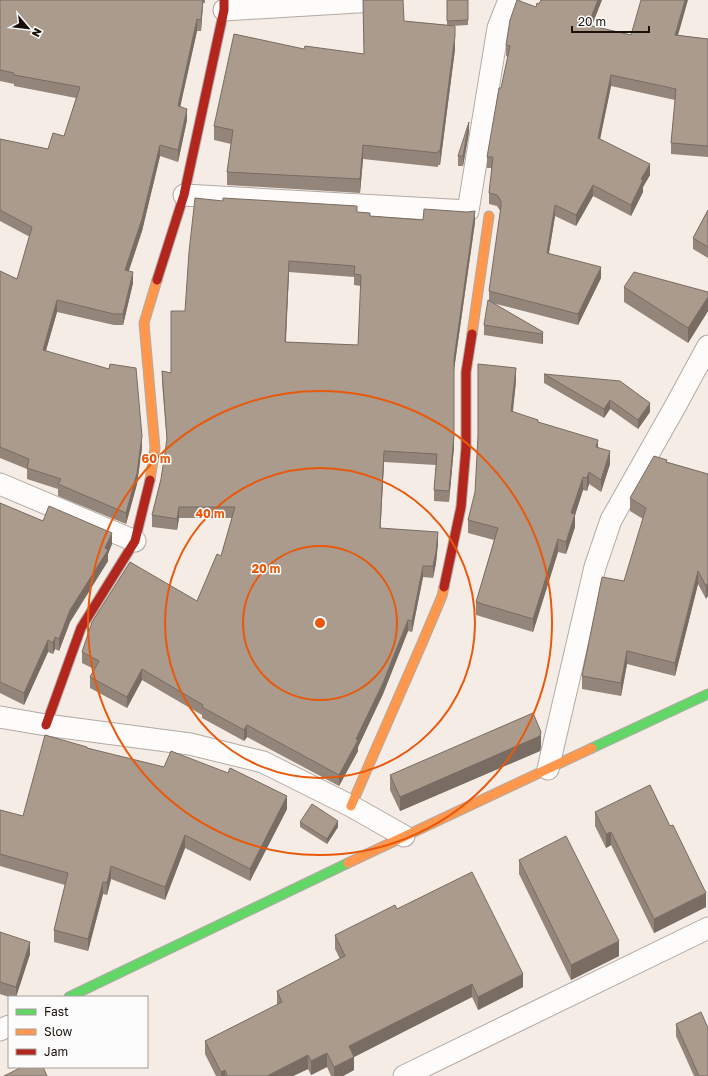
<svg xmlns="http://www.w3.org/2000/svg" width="708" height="1076" font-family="'Golos Text',sans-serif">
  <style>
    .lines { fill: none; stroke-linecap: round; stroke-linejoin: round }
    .street-casing { stroke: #b2a9a3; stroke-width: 23 }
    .fast-casing { stroke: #b2a9a3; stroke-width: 11 }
    .slow-casing { stroke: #b2a9a3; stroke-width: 11 }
    .jam-casing { stroke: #b2a9a3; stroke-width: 11 }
    .street { stroke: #fefcfb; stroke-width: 21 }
    .fast { stroke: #63d668; stroke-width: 9 }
    .slow { stroke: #ff974d; stroke-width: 9 }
    .jam { stroke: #b3261e; stroke-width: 9 }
    .wall { fill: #938579; fill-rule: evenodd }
    .shaded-wall { fill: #786c63 }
    .building { fill: #ab9b8d; stroke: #786c63; fill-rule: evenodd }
    .ring { fill: none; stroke: #e8590c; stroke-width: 2 }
    .centre { fill: #e8590c; stroke: #fcfcfc; stroke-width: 2 }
    .ring-label { font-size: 12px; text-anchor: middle; font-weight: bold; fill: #e8590c; stroke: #fcfcfc; stroke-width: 3; stroke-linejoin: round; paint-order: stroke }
  </style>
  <rect width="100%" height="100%" fill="#f5ece5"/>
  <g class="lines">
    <g class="street-casing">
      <g id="street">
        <polyline points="224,10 391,0"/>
        <polyline points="184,195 468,211 498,28 509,0"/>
        <polyline points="0,484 135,541"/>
        <polyline points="0,717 46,725 190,744 263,762 351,806 404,836"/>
        <polyline points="548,769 595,567 611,520 676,405 708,346"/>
        <polyline points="0,1030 9,1026"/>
        <polyline points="404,1076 708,928"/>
      </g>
    </g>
    <g class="fast-casing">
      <g id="fast">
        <polyline points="592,748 708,694"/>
        <polyline points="69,997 348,863"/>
      </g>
    </g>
    <g class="slow-casing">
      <g id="slow">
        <polyline points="472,334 489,216"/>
        <polyline points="150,480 155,448 144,323 157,280"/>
        <polyline points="351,806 423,641 442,596 444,587"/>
        <polyline points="348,863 592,748"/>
      </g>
    </g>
    <g class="jam-casing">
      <g id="jam">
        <polyline points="157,280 184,195 224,10 224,0"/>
        <polyline points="444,587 461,507 466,448 466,372 472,334"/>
        <polyline points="46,725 81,628 135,541 150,480"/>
      </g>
    </g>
    <use href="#street" class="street"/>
    <use href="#fast" class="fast"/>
    <use href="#slow" class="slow"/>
    <use href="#jam" class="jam"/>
  </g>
  <g class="wall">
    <polygon points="0,0 205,0 205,3 203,3 201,31 197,31 180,106 187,120 178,162 160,156 142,231 129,271 133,283 123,325 114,325 57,312 46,350 142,448 137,484 126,524 58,496 58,489 27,479 27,469 0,458 0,271 17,279 30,237 0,221 0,139 48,149 64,136 76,98 14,86 14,84 0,81"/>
    <polygon points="363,0 404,21 447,25 447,0 468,0 468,25 451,26 455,49 440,165 438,165 438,167 363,159 360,193 227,185 227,172 231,144 214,140 214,126 304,49 364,54"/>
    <polygon points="592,26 631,35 678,35 708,39 708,157 671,154 671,143 675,100 611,86 600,139 650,175 643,187 643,192 631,216 593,196 576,226 555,216 549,253 601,278 578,325 492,303 543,332 543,343 542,344 484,335 484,325 489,301 489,291 501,212 497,206 489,204 489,193 492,168 487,168 487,157 508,57 506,56 506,45"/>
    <polygon points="469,132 463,166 458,166 458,156"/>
    <path d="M 223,201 L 357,212 L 370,216 L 423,220 L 475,222 L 454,370 L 454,447 L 449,502 L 434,501 L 434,490 L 436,465 L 384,462 L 380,528 L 438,543 L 436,563 L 433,578 L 423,577 L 412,632 L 408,631 L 383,694 L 358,747 L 358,751 L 339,786 L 247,737 L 244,741 L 202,718 L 202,715 L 142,680 L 127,708 L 90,688 L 90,677 L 94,669 L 82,663 L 82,652 L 197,601 L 221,556 L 232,518 L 179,518 L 177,530 L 152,527 L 152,515 L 161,479 L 167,442 L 162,382 L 162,371 L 171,373 L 185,311 ZM 289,272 L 354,277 L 354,285 L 361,286 L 358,345 L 286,342 Z"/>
    <polygon points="708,210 708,258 693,249 693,238"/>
    <polygon points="624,287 708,292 708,311 688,343 624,302"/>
    <polygon points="544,374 650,412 638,429 610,409 604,418 544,383"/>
    <polygon points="516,381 513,412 598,448 610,464 601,492 589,484 587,491 583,490 575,515 575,527 566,554 558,552 533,632 476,615 476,602 494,540 468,533 468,520"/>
    <polygon points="667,462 708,474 706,599 698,584 675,676 627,664 621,696 582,689 582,676 624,581 643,519 630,511 630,498"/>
    <polygon points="0,503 43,521 112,544 108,554 108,561 70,622 59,651 55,649 53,654 48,652 24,705 0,693"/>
    <polygon points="541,747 540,751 400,811 390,790 390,775"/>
    <polygon points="87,748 287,809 250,881 185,848 165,900 111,879 107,895 103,894 88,951 54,942 54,930 65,885 0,866 0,810 23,816"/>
    <polygon points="595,812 706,907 654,933 611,845 606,848 595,826"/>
    <polygon points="300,822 338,827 327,844 300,827"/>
    <polygon points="519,860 619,956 571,980 519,874"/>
    <polygon points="397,909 523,987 478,1010 472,997 354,1057 354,1070 343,1076 331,1076 327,1067 311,1075 308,1069 293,1076 216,1076 205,1054 205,1041 277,1005 277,991 340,959 335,949 335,935"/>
    <polygon points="0,932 30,954 16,997 9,997 0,994"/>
    <polygon points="676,1024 708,1076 694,1076 676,1036"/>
  </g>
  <g class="shaded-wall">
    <polygon points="203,0 203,3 201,31 201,20"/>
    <polygon points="598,0 602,0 588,36 588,25"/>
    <polygon points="685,0 688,0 675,46 675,35"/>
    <polygon points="197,19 197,31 178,117 178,106"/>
    <polygon points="455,36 455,49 440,165 440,151"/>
    <polygon points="611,75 611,86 598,149 598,138"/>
    <polygon points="187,109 187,120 178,162 178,150"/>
    <polygon points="469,122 469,132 463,166 463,156"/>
    <polygon points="160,145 160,156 142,231 125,281 125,270"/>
    <polygon points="363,145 363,159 360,193 360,179"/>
    <polygon points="650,164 650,175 643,187 643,192 631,216 631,205 641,179"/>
    <polygon points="593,185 593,196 576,226 576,215"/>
    <polygon points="555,205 555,216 547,264 547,253"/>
    <polygon points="475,211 475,222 454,370 454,447 449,502 454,359"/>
    <polygon points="289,261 289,272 285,353 285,342"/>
    <polygon points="601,267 601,278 578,325 578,314"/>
    <polygon points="133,272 133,283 123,325 123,314"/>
    <polygon points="708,297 708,311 688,343 688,328"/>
    <polygon points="57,300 57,312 43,361 43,350"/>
    <polygon points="543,332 543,343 542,344 542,334"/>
    <polygon points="516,368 516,381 511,424 511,411"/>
    <polygon points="610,400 610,409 604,418 604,409"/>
    <polygon points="650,403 650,412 638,429 638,420"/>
    <polygon points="142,436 142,448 137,484 126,524 126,513"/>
    <polygon points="598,440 598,453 596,447"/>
    <polygon points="384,451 384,462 380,539 380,528"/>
    <polygon points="610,451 610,464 601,492 601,480"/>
    <polygon points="589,472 589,484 587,491 587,478"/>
    <polygon points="583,477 583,490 575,515 575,527 566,554 566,542 571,513"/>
    <polygon points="179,507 179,518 177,530 177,519"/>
    <polygon points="438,532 438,543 436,563 433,578 433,566"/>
    <polygon points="112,533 112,544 108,554 108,561 70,622 59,651 59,639 70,610 105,548"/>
    <polygon points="558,539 558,552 533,632 533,619"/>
    <polygon points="423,566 423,577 412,632 412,621"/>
    <polygon points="698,571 698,584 675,676 675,663"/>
    <polygon points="708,583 708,596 706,599 706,586"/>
    <polygon points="408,620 408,631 383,694 358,747 358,751 339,786 339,775 356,739"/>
    <polygon points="55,637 55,649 53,654 53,643"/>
    <polygon points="48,640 48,652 24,705 24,693"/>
    <polygon points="627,651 627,664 621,696 621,683"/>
    <polygon points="142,669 142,680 127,708 127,697"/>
    <polygon points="247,725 247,737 244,741 244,730"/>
    <polygon points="541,732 541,747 540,751 400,811 400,797"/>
    <polygon points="287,796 287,809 250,881 250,869"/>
    <polygon points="338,821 338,827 327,844 327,839"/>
    <polygon points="611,832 611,845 606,848 606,834"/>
    <polygon points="185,835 185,848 165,900 165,887"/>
    <polygon points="111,866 111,879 107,895 107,883"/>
    <polygon points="103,882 103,894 88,951 88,939"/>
    <polygon points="706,893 706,907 654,933 654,919"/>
    <polygon points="619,941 619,956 571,980 571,965"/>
    <polygon points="30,942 30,954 16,997 16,987"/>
    <polygon points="523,974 523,987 478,1010 478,997"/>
    <polygon points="472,984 472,997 354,1057 354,1070 343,1076 334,1076 334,1067 349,1046"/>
    <polygon points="327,1053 327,1067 311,1075 311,1061"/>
    <polygon points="308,1055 308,1069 293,1076 267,1076"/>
    <polygon points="225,1070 225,1076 221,1076 221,1072"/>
  </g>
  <g class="building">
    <polygon points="0,0 203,0 201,20 197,19 178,106 187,109 178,150 160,145 142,219 125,270 133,272 123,314 114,314 57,300 43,350 109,369 110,364 136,368 142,436 137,473 126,513 58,484 61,479 27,468 29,459 0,447 0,271 17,279 32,227 0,210 0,139 48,149 53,133 64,136 80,87 14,75 14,73 0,70"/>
    <polygon points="363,0 403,0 404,21 455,26 455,36 440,151 438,151 438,153 363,145 360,179 227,172 233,130 214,126 234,34 304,49 305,46 364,54"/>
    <polygon points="447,0 468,0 468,20 447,21"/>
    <polygon points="517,0 536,7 537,3 539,4 541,0 598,0 588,25 631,35 641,0 685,0 675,35 708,39 708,146 671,143 676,89 611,75 598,138 650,164 641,179 643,180 631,205 593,185 576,215 555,205 547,253 601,267 578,314 489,291 501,206 501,201 497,195 489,193 493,157 487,157 499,88 501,88 510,46 506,45 510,20"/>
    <polygon points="469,122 463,156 458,156"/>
    <path d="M 195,198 L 223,201 L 223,198 L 357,206 L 357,212 L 370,213 L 370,216 L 423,220 L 424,209 L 467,212 L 475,211 L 454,359 L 454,436 L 449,491 L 434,490 L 437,454 L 384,451 L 380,528 L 438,532 L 436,552 L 433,566 L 423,566 L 412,621 L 408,620 L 383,683 L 356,739 L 358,740 L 339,775 L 247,725 L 244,730 L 202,707 L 203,705 L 142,669 L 127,697 L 90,677 L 99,661 L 82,652 L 92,622 L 130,562 L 197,601 L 217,554 L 221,556 L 235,507 L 179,507 L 177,519 L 152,515 L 161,479 L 167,439 L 162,371 L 171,373 L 171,311 L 185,311 L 189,252 ZM 289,261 L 355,266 L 354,274 L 361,275 L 358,345 L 285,342 Z"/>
    <polygon points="708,210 708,247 693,238"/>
    <polygon points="634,272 708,292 708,297 688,328 624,287"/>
    <polygon points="488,300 543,332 542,334 484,325"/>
    <polygon points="478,364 516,368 511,411 538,420 538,422 598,440 596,447 610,451 601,480 589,472 587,478 583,477 571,513 575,514 566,542 558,539 533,619 476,602 498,528 468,520 475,492 478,436"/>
    <polygon points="544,374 620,381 650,403 638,420 610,400 604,409"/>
    <polygon points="654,456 667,460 666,462 708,474 708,583 706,586 698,571 675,663 627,651 621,683 582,676 602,577 624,581 646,508 630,498"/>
    <polygon points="0,503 43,521 49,506 112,533 105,548 108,550 70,610 59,639 55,637 53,643 48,640 24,693 0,682"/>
    <polygon points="533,713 541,732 540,736 400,797 390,775"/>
    <polygon points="45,735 87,747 87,748 164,767 171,751 228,773 230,768 287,796 250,869 185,835 165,887 111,866 107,883 103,882 88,939 54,930 68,873 0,854 0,810 23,816"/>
    <polygon points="650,785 670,826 673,825 706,893 654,919 611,832 606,834 595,812"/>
    <polygon points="312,804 338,821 327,839 300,822"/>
    <polygon points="566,836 619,941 571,965 519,860"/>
    <polygon points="472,872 523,974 478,997 472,984 349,1046 354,1057 334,1067 327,1053 311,1061 308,1055 267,1076 227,1076 225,1070 221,1072 205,1041 282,1002 277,991 345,956 335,935 395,905 397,909"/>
    <polygon points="0,932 30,942 16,987 0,982"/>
    <polygon points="701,1012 708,1028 708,1076 699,1076 676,1024"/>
    <polygon points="22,1067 43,1067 47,1076 4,1076"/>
  </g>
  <g class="ring">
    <circle cx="320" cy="623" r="77"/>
    <circle cx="320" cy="623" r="155"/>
    <circle cx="320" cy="623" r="232"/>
  </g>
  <circle cx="320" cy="623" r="6" class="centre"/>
  <g class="ring-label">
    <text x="156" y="463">60 m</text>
    <text x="210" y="518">40 m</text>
    <text x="266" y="573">20 m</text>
  </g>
  <rect x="8" y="996" width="140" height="72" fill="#fcfcfc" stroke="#a19e9b"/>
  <rect x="16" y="1009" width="20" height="6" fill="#63d668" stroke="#a19e9b"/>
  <text x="44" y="1016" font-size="12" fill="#191009">Fast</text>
  <rect x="16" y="1029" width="20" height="6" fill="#ff974d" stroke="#a19e9b"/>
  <text x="44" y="1036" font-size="12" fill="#191009">Slow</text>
  <rect x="16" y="1049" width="20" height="6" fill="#b3261e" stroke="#a19e9b"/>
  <text x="44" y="1056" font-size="12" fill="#191009">Jam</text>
  <g transform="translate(28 28) rotate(118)" stroke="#fcfcfc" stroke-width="3" paint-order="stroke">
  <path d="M0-3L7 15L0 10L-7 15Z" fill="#191009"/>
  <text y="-6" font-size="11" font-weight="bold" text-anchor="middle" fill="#191009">N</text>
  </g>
  <path d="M572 26v6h77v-6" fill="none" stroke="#191009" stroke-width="2"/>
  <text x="578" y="26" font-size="12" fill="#191009" stroke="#fcfcfc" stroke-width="3" paint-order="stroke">20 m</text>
</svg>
